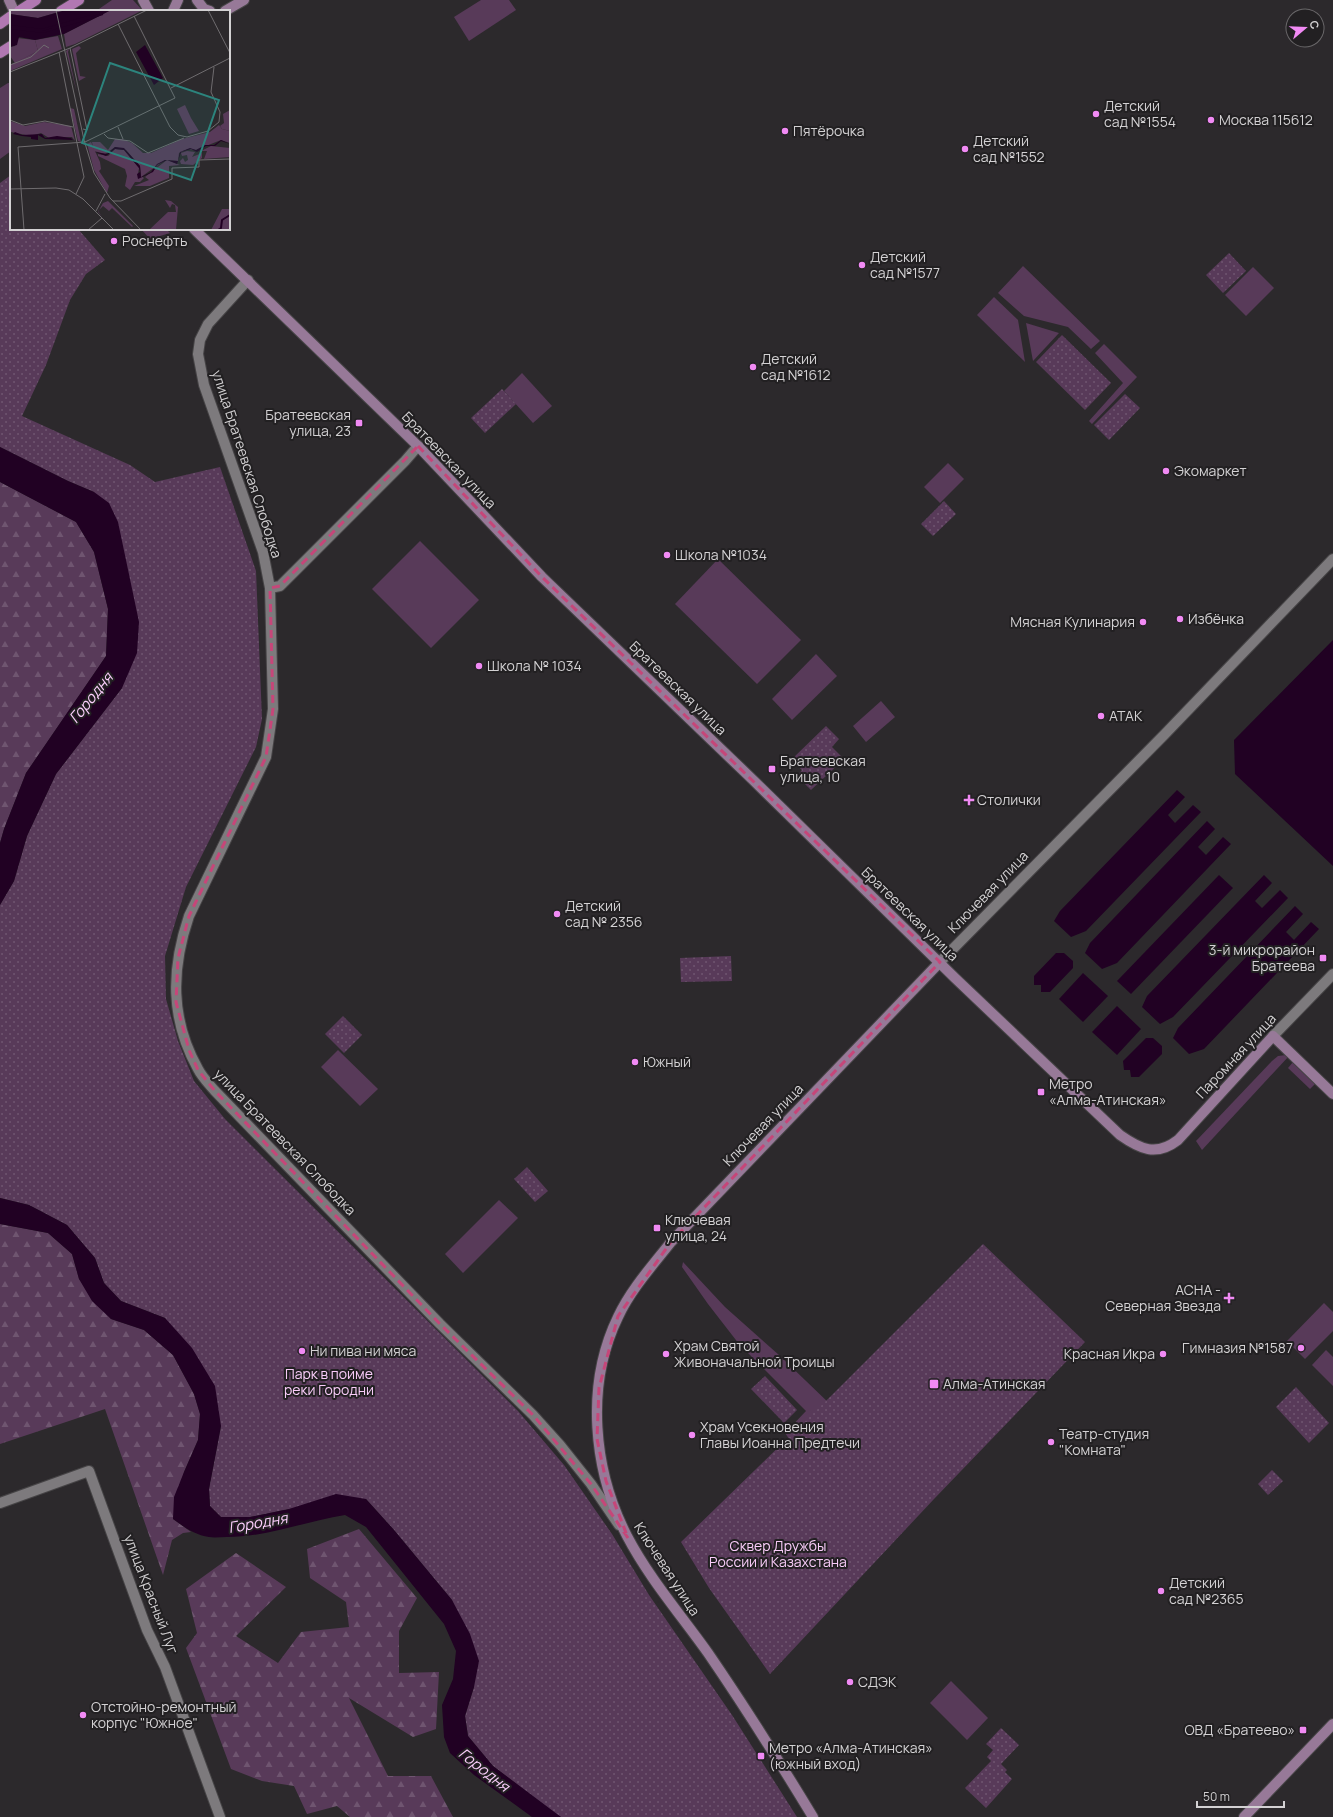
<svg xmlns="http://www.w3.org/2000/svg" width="1333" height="1817" font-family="Manrope,sans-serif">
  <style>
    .grass { fill: #583a59 }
    .forest { fill: url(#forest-firs) }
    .park { fill: url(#park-dots) }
    .water { fill: #210123 }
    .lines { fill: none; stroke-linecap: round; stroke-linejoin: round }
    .street-casing { stroke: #464446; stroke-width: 12 }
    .secondary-casing { stroke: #464446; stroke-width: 12 }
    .primary-casing { stroke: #464446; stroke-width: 12 }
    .street { stroke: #7d7a7d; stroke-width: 10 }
    .secondary { stroke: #977998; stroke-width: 10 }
    .primary { stroke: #b178b2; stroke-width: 10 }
    .marked { fill: none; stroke: #c64679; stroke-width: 3; stroke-dasharray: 8 5; stroke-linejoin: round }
    .poi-dot { fill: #f18af4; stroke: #222022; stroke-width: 1.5 }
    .labels { text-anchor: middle; stroke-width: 4; stroke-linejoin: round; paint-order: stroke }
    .poi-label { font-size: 14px; fill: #d3d1d3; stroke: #222022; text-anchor: start }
    .street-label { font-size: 14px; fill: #d3d1d3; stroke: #222022 }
    .park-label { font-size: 14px; fill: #f9ccf9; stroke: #222022 }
    .water-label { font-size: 15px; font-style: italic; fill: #fccffd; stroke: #222022 }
    .inset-river { fill: none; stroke: #210123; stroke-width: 2 }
    .inset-road { fill: none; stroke: #6f6c6f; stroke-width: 1 }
    .view { fill: #2c847d; fill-opacity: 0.15; stroke: #2c847d; stroke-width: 2 }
    .inset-edge { fill: none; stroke: #d3d1d3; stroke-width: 2 }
  </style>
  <defs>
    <pattern id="forest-firs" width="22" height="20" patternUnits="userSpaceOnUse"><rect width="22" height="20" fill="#583a59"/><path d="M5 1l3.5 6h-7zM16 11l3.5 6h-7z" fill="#6f5570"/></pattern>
    <pattern id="park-dots" width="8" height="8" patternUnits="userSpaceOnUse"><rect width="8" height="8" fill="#583a59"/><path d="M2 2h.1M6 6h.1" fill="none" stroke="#6f5570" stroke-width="1.8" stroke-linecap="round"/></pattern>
  </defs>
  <rect width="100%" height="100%" fill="#2c292c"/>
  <g class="grass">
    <polygon points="112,0 133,0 143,11 96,11"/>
    <polygon points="481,0 509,0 516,10 469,41 454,17"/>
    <polygon points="8,83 11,83 11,151 0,159 0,88"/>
    <polygon points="141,229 166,229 170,233 150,239"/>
    <polygon points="1023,266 1100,341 1091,349 1068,327 1024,316 998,293"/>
    <polygon points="1253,267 1274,288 1246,316 1225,295"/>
    <polygon points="994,297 1018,320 1025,362 977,315"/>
    <polygon points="1026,323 1059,333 1033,361"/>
    <polygon points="1104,344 1137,377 1092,424 1089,421 1123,383 1095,353"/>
    <polygon points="522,373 552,406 533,423 504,391"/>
    <polygon points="948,463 964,479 940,503 924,487"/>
    <polygon points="420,541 479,600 431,648 372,589"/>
    <polygon points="718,559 801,640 757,684 675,604"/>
    <polygon points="816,654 837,676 792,720 772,699"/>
    <polygon points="881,701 895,717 866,742 853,726"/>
    <polygon points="338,1050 378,1089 360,1106 321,1067"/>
    <polygon points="1286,1055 1289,1056 1202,1150 1196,1141 1272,1061 1278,1056"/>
    <polygon points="1293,1062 1316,1083 1310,1089 1288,1068"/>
    <polygon points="499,1200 518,1218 463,1273 445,1254"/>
    <polygon points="683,1262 725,1307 779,1355 858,1431 794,1446 785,1433 806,1411 739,1344 708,1304 682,1267"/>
    <polygon points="1324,1303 1333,1312 1333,1331 1305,1359 1287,1341"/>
    <polygon points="1326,1350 1333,1357 1333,1386 1312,1365"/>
    <polygon points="951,1681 988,1718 967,1740 930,1703"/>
  </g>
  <g class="forest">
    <polygon points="0,482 76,522 94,552 108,609 106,656 26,773 4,829 0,843"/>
    <polygon points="0,1224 48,1233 72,1254 79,1279 111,1319 144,1330 173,1355 194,1394 200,1414 198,1440 184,1472 173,1519 191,1532 183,1533 172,1540 163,1575 105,1409 0,1444"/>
    <polygon points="359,1529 417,1598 399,1631 399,1673 439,1672 436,1729 413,1737 349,1698 388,1776 431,1776 453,1817 350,1817 337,1806 307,1814 294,1786 262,1781 231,1769 186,1648 197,1633 186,1589 236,1553 286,1587 236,1636 278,1663 301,1632 349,1627 346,1602 310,1578 307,1549"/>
  </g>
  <g class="park">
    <polygon points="11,175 11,229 78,229 105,260 86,274 70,300 46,365 22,416 130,465 155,482 220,467 256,571 262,719 256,747 186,887 165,956 166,999 178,1041 194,1081 225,1119 518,1411 564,1465 612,1534 649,1595 732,1715 797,1817 561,1817 553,1812 493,1766 468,1736 465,1716 474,1687 452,1600 394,1530 366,1499 289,1509 250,1517 221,1517 210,1506 209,1489 221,1426 165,1318 121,1301 104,1283 95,1258 67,1225 29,1205 0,1198 0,905 14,881 27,836 56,774 122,688 94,492 68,481 0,447 0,183"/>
    <polygon points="1229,253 1246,271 1223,293 1206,275"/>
    <polygon points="1062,335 1111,383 1085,410 1036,362"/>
    <polygon points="502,389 516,404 485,433 471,418"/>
    <polygon points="1125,394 1140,408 1109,440 1094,425"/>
    <polygon points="944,501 956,514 933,536 921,524"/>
    <polygon points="826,726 839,739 832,747 844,759 811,790 797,776 802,770 791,760"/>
    <polygon points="731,956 732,981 681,982 680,958"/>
    <polygon points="343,1016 362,1035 344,1053 325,1034"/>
    <polygon points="527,1167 548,1191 535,1202 514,1179"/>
    <polygon points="983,1244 1085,1342 934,1499 770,1674 709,1588 681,1542 832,1395"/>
    <polygon points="765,1376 797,1410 784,1423 751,1389"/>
    <polygon points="1296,1387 1329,1423 1309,1443 1276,1407"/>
    <polygon points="1272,1470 1283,1481 1268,1495 1258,1484"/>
    <polygon points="1001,1728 1019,1745 1001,1764 1007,1770 1005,1772 1012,1779 986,1808 965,1788 991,1761 987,1757 993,1750 986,1744"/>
  </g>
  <g class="water">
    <polygon points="0,447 68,481 94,492 109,503 118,522 139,622 137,653 122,688 56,774 27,836 14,881 0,905 0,843 4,829 26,773 106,656 108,609 94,552 76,522 0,482"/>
    <polygon points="1333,640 1333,866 1235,774 1234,740"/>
    <polygon points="1177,790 1185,797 1168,815 1175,823 1193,805 1201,812 1086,931 1071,937 1054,921 1060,911"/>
    <polygon points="1207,821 1215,829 1198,847 1206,855 1223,837 1231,844 1117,963 1102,969 1085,953 1090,943"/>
    <polygon points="1219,875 1233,888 1131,994 1117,981"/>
    <polygon points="1264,875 1272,883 1255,901 1262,908 1280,890 1288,898 1173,1017 1160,1024 1142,1007 1147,996"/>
    <polygon points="1295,906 1303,914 1286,932 1294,940 1311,922 1319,929 1204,1049 1189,1054 1173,1038 1178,1028"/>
    <polygon points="1056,953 1064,953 1073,961 1073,968 1050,992 1041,992 1041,985 1034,985 1034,976"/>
    <polygon points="1083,973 1108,996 1083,1022 1059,999"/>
    <polygon points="1117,1006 1141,1029 1117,1055 1092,1032"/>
    <polygon points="1146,1038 1153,1038 1162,1046 1162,1054 1139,1077 1131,1077 1130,1070 1124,1070 1123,1061"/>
    <path d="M 0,1198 L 29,1205 L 67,1225 L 95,1258 L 104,1283 L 121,1301 L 165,1318 L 192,1348 L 215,1386 L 221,1426 L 209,1489 L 210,1506 L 221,1517 L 250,1517 L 289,1509 L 336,1494 L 366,1499 L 394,1530 L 452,1600 L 470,1634 L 479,1661 L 474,1687 L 465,1716 L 468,1736 L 493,1766 L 561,1817 L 532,1817 L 474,1775 L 450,1753 L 444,1737 L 442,1705 L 453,1679 L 456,1651 L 444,1624 L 366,1527 L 345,1515 C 306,1521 268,1537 227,1537 C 221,1537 214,1538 209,1537 C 195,1535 184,1527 173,1519 L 174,1497 L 184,1472 L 198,1440 L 200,1414 L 194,1394 L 173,1355 L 144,1330 L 111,1319 L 92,1301 L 79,1279 L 72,1254 L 48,1233 L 0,1224 Z"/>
  </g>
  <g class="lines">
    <g class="street-casing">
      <g id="street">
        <path d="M 248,280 L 208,324 L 200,340 L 198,354 L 204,385 L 263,552 L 270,588 L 273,709 L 266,757 L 189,916 C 171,969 170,1019 198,1069 C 202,1077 209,1084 215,1091 L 440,1324 L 533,1415 L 560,1445 L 591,1484 L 619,1525"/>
        <polyline points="270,588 280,586 405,461 418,446"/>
        <polyline points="940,962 1164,735 1333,559"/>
        <polyline points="1273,1036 1333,974"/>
        <polyline points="0,1503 89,1471 147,1630 165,1667 220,1817"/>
      </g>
    </g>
    <g class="secondary-casing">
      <g id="secondary">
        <polyline points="9,0 14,11"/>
        <polyline points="143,0 149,11"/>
        <polyline points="197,0 204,9 210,11"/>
        <polyline points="173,11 178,0"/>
        <polyline points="225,11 244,0"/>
        <path d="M 194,229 L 418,446 L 542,577 L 752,779 L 955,978 L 1120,1135 C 1140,1149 1156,1157 1178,1140 L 1273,1036 L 1333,1094"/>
        <path d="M 813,1817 C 779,1761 745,1707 708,1653 C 681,1615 649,1578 627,1536 C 593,1470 585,1385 618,1317 C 631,1289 653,1265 671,1242 L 940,962"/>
        <polyline points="1244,1817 1333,1724"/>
      </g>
    </g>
    <g class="primary-casing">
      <g id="primary">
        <polyline points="19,11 36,0"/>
        <polyline points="61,11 79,0"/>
        <polyline points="0,24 11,16"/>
        <polyline points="0,53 11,46"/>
      </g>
    </g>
    <use href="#street" class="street"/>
    <use href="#secondary" class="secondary"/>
    <use href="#primary" class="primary"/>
  </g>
  <path class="marked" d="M 418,446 L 542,577 L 940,962 L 671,1242 L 618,1316 L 599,1388 L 597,1439 L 606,1481 L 628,1538 L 591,1484 L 533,1415 L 440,1324 L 215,1091 L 198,1070 L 189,1050 L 176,1002 L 178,958 L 189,916 L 266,757 L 273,709 L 270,588 L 280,586 Z"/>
  <g class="poi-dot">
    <circle cx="1096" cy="114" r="4"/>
    <circle cx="1211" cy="120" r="4"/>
    <circle cx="785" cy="131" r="4"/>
    <circle cx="965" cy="149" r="4"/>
    <circle cx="114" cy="241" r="4"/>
    <circle cx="862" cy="265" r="4"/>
    <circle cx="753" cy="367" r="4"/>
    <rect x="355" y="419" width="8" height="8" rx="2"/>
    <circle cx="1166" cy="471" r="4"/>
    <circle cx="667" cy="555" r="4"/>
    <circle cx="1180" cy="619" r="4"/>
    <circle cx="1143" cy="622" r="4"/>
    <circle cx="479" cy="666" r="4"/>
    <circle cx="1101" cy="716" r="4"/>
    <rect x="768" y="765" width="8" height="8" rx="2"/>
    <path d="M967 794h4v4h4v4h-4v4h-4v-4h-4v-4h4z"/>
    <circle cx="557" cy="914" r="4"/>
    <rect x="1319" y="954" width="8" height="8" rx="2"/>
    <circle cx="635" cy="1062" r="4"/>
    <rect x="1037" y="1088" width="8" height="8" rx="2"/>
    <rect x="653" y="1224" width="8" height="8" rx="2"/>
    <path d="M1227 1292h4v4h4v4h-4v4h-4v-4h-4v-4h4z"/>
    <circle cx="1301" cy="1348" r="4"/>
    <circle cx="302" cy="1351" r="4"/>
    <circle cx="666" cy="1354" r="4"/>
    <circle cx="1163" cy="1354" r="4"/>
    <rect x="929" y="1379" width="10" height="10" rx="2"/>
    <circle cx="692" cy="1435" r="4"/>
    <circle cx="1051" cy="1442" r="4"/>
    <circle cx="1161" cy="1591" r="4"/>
    <circle cx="850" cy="1682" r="4"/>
    <circle cx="83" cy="1715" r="4"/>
    <rect x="1299" y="1726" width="8" height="8" rx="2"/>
    <rect x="757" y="1752" width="8" height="8" rx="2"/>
  </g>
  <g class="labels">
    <g class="poi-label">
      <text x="1104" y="111">Детский<tspan x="1104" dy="16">сад №1554</tspan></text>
      <text x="1219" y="125">Москва 115612</text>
      <text x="793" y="136">Пятёрочка</text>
      <text x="973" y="146">Детский<tspan x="973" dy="16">сад №1552</tspan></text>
      <text x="122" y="246">Роснефть</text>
      <text x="870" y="262">Детский<tspan x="870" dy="16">сад №1577</tspan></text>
      <text x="761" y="364">Детский<tspan x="761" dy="16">сад №1612</tspan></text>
      <text x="351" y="420" text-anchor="end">Братеевская<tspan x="351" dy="16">улица, 23</tspan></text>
      <text x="1174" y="476">Экомаркет</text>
      <text x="675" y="560">Школа №1034</text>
      <text x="1188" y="624">Избёнка</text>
      <text x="1135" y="627" text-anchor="end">Мясная Кулинария</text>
      <text x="487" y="671">Школа № 1034</text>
      <text x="1109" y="721">АТАК</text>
      <text x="780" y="766">Братеевская<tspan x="780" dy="16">улица, 10</tspan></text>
      <text x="977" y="805">Столички</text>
      <text x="565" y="911">Детский<tspan x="565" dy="16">сад № 2356</tspan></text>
      <text x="1315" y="955" text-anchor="end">3-й микрорайон<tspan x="1315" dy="16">Братеева</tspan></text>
      <text x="643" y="1067">Южный</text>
      <text x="1049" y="1089">Метро<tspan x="1049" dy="16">«Алма-Атинская»</tspan></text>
      <text x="665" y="1225">Ключевая<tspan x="665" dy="16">улица, 24</tspan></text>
      <text x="1221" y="1295" text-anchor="end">АСНА -<tspan x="1221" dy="16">Северная Звезда</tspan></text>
      <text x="674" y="1351">Храм Святой<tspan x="674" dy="16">Живоначальной Троицы</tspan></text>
      <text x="1293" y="1353" text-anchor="end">Гимназия №1587</text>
      <text x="310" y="1356">Ни пива ни мяса</text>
      <text x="1155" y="1359" text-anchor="end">Красная Икра</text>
      <text x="943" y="1389">Алма-Атинская</text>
      <text x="700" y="1432">Храм Усекновения<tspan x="700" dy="16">Главы Иоанна Предтечи</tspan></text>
      <text x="1059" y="1439">Театр-студия<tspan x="1059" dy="16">"Комната"</tspan></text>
      <text x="1169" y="1588">Детский<tspan x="1169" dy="16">сад №2365</tspan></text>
      <text x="858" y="1687">СДЭК</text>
      <text x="91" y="1712">Отстойно-ремонтный<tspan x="91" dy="16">корпус "Южное"</tspan></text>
      <text x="1295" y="1735" text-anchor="end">ОВД «Братеево»</text>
      <text x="769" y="1753">Метро «Алма-Атинская»<tspan x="769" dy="16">(южный вход)</tspan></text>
    </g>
    <g class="street-label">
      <text transform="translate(449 460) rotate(46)" y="5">Братеевская улица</text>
      <text transform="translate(247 464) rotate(72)" y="5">улица Братеевская Слободка</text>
      <text transform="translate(678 688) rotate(44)" y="5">Братеевская улица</text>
      <text transform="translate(988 892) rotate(-46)" y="5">Ключевая улица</text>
      <text transform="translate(910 914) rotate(44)" y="5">Братеевская улица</text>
      <text transform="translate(1236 1056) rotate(-47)" y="5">Паромная улица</text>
      <text transform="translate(763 1125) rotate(-46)" y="5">Ключевая улица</text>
      <text transform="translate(285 1142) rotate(46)" y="5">улица Братеевская Слободка</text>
      <text transform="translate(667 1569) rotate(57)" y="5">Ключевая улица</text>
      <text transform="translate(151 1594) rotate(69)" y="5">улица Красный Луг</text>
    </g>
    <g class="park-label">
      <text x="329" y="1379">Парк в пойме<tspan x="329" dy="16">реки Городни</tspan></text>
      <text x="778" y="1551">Сквер Дружбы<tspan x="778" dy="16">России и Казахстана</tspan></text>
    </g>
    <g class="water-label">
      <text transform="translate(91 698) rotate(-51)" y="5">Городня</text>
      <text transform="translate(258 1523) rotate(-10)" y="5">Городня</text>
      <text transform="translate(484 1770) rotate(38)" y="5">Городня</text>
    </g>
  </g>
  <g transform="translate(10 10)">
    <rect width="220" height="220" fill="#2c292c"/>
    <path d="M 69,36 L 74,41 L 71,38 L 66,43 L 70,66 L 76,67 L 69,71 L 62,39 ZM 59,39 L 58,42 L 67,83 L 56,41 ZM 60,98 L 64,99 L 71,132 L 68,131 ZM 81,132 L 90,152 L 91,159 L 89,161 L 99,176 L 97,183 L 84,160 L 77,134 ZM 98,191 L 123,216 L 122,217 L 102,198 L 99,201 L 93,196 L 88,201 L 92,207 L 88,202 L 93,193 Z" fill="#583a59"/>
    <path d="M 7,28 L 25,30 L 28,41 L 5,53 L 0,46 L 0,37 L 5,36 ZM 220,100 L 220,121 L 212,119 L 210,116 L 214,113 L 213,104 ZM 201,136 L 220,138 L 220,147 L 194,149 L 197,141 L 191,141 ZM 105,139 L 114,140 L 129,158 L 128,164 L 134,168 L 130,172 L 125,172 L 120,180 L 115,176 L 117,166 L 115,159 L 88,146 L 88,144 L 98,146 ZM 177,141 L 185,142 L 182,147 L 192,143 L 192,148 L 183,155 L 171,154 L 170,151 L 173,148 L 175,152 L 178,150 L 177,145 L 172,146 L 171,143 ZM 157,150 L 170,155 L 159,156 L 159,168 L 140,176 L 124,176 L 139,170 L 135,167 ZM 155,190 L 161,191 L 168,197 L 166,220 L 139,220 L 158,202 L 166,202 L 165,195 L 162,194 L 160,198 ZM 212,199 L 220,199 L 220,220 L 201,220 Z" fill="#583a59"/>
    <path d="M 0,0 L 56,0 L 28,8 L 0,4 ZM 133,0 L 65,34 L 56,37 L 54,24 L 99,1 ZM 48,26 L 52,39 L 0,61 L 0,55 L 28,41 L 25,30 ZM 175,95 L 181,108 L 189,121 L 179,124 L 167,99 ZM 0,111 L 15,116 L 34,112 L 61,116 L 65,131 L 62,127 L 39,128 L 31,123 L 21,126 L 1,122 ZM 209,115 L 212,119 L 220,121 L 220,133 L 211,130 L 186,140 L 178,139 L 169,143 L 168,151 L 155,150 L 131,167 L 130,156 L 116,140 L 105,137 L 95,144 L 84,141 L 82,132 L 90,132 L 98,140 L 105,129 L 112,129 L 122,133 L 133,143 L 141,143 L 172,129 L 200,122 Z" fill="#583a59"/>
    <path d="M 56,0 L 101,0 L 54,24 L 25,30 L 9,27 L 7,35 L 0,37 L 0,4 L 28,8 ZM 135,35 L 153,68 L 144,75 L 126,42 ZM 5,122 L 12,125 L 32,124 L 35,128 L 47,126 L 61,128 L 63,130 L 35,129 L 28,125 L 28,130 L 21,129 L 21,127 L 12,126 L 3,124 ZM 211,130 L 220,134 L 211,131 L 205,136 L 196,136 L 187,142 L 181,139 L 171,142 L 167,154 L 157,150 L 147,155 L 143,162 L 128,169 L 127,164 L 130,162 L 129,158 L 114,140 L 105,139 L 96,146 L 85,142 L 97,144 L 105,137 L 114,138 L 130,156 L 131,167 L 141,162 L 147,154 L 155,150 L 168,151 L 170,142 L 180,138 L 186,140 L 195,135 L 204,135 Z" fill="#210123"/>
    <path class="inset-river" d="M 0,16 L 32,20 L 81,6M 0,18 L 33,22 L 93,4M 208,220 L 211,218 L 212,210 L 220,205"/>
    <path class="inset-road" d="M 46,0 L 74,130 L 84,163 L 100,188 L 131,220M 198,0 L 220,43M 108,14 L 160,117 L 168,125 L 177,127 L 198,121 L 209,112 L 210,102 L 201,82 L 204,57M 60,38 L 137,0M 49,42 L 67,133M 0,55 L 21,47 L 34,35 L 39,38M 0,62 L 60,38 L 77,120 L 73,119M 161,78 L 220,48M 0,110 L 13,115 L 35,111 L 63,117M 108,117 L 113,129M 94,124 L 98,128 L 120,131 L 138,143 L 174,128M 75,132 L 165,88 L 124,6M 0,179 L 46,178 L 59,180 L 73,189 L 104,220M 66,184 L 74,167 L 67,133M 103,191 L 111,191 L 162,169 L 162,158 L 189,157 L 189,150 L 220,149M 86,201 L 95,184M 14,220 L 8,137 L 75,132M 78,220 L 92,208"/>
    <path class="view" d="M 100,53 L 209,90 L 181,170 L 72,133 Z"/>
    <rect width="220" height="220" class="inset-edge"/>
  </g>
  <g transform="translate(1305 28) rotate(71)"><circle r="19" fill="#222022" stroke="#696769"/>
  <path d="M0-3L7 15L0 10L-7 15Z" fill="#f18af4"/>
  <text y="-6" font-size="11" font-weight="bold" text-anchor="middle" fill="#d3d1d3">С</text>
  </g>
  <path d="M1197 1801v6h87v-6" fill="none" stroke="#d3d1d3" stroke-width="2"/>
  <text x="1203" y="1801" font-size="12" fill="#d3d1d3" stroke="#222022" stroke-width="3" paint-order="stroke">50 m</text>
</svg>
